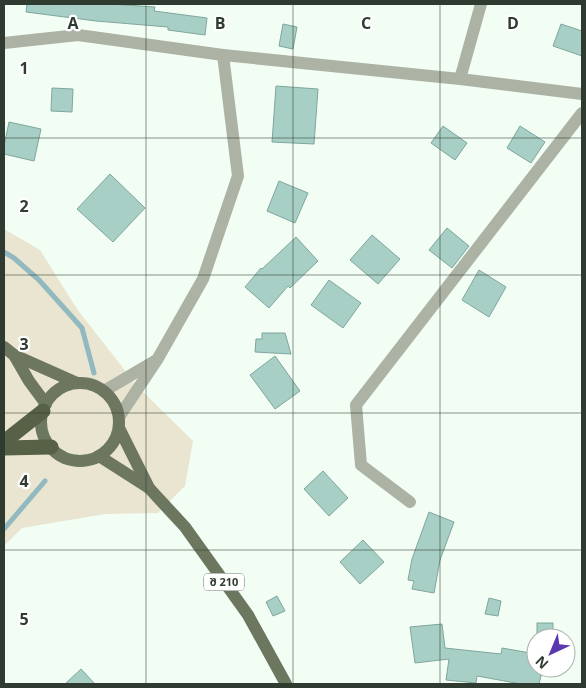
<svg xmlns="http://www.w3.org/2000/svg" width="586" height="688" font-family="'Open Sans','Noto Sans Georgian',sans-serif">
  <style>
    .green { fill: #e9e5d1 }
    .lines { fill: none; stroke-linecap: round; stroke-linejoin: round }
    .stream { stroke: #91b9bf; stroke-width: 5 }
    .building { fill: #a7cfc6; stroke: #7fa69d }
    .minor { stroke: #acb2a4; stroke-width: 12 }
    .major { stroke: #6d765e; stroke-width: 12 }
    .highway { stroke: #566145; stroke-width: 15 }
    .grid { fill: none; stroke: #2f3a31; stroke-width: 1; stroke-opacity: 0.55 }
    .labels { text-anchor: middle; stroke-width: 4.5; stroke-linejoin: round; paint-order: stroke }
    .shield { fill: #fff; stroke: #6d756f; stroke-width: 1 }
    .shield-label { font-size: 11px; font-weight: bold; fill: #2f3a31 }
    .grid-label { font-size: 16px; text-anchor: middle; font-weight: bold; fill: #2f3a31; stroke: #fff; stroke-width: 4.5; stroke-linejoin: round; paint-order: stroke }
  </style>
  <rect width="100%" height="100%" fill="#f2fdf4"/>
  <polygon class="green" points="4,229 40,250 77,309 137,386 193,441 185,486 158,513 105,514 22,528 4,546"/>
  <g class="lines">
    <g class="stream">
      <polyline points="4,252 14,258 39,280 82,328 94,373"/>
      <polyline points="4,529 45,481"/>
    </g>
  </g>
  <g class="building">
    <polygon points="27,4 111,4 155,7 154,11 207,18 205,35 168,30 168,27 96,21 26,12"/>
    <polygon points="283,24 297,27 293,49 279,46"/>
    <polygon points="561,24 582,31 582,56 553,46"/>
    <polygon points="276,86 318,89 314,144 272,142"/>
    <polygon points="52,88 73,89 72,112 51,111"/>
    <polygon points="9,122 41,129 34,161 4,154 4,146"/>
    <polygon points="443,126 467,143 455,160 431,143"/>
    <polygon points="520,126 545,142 531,163 507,148"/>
    <polygon points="110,174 145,208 113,242 77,209"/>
    <polygon points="279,181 308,193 295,223 267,211"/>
    <polygon points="447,228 469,246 452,268 429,250"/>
    <polygon points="372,235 400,259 378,284 350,260"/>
    <polygon points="296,237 318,261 290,288 288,286 269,308 245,287 261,268 262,269"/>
    <polygon points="479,270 506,287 489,317 462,300"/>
    <polygon points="329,280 361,303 343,328 311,305"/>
    <polygon points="262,333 285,333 291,354 255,352 256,339 262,339"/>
    <polygon points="275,356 300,391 275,409 250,375"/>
    <polygon points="323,471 348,498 329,516 304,489"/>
    <polygon points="429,512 454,522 440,560 434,593 412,589 414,581 408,580 412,559"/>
    <polygon points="363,540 384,562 360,584 340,562"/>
    <polygon points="277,596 285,611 273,616 266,602"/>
    <polygon points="489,598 501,601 498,616 485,614"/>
    <rect x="537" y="623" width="16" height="15"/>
    <polygon points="442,624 445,648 501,654 502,648 536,654 536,668 543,668 539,684 521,684 477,676 476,683 446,680 449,659 415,663 410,627"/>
    <polygon points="81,669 95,684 65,684"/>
  </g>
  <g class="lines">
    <g class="minor">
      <polyline points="4,43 78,35 223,55 460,79 582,94"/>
      <polyline points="460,79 481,4"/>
      <polyline points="104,391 155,361"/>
      <polyline points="119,417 157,360 203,279 238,176 223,55"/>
      <polyline points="410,502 361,465 356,405 582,113"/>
    </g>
    <g class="major">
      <polyline points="4,347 14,355 77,383"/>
      <polyline points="14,355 29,381 46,404"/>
      <circle cx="80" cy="422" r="39"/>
      <polyline points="119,428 149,488"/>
      <polyline points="99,456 149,488 185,527 248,615 286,684"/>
    </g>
    <g class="highway">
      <polyline points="4,442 43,411"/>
      <polyline points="4,448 51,447"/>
    </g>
  </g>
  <path class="grid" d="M 146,4 L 146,684M 293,4 L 293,684M 440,4 L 440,684M 4,138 L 582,138M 4,275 L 582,275M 4,413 L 582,413M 4,550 L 582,550"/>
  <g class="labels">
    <rect class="shield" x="204" y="573.5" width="40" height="17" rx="4"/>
    <g class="shield-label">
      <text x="224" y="586">შ 210</text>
    </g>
  </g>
  <g class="grid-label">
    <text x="73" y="29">A</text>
    <text x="220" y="29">B</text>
    <text x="366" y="29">C</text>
    <text x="513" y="29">D</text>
    <text x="24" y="74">1</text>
    <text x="24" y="212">2</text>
    <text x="24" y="350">3</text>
    <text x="24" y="487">4</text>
    <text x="24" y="625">5</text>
  </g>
  <rect width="586" height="688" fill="none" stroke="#2f3a31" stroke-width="10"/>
  <g transform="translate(551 653) rotate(224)"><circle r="24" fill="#ffffff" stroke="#acb0ad"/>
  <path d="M0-4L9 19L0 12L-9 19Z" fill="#5c38b0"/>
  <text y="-8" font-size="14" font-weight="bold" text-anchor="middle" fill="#2f3a31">N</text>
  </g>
</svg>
